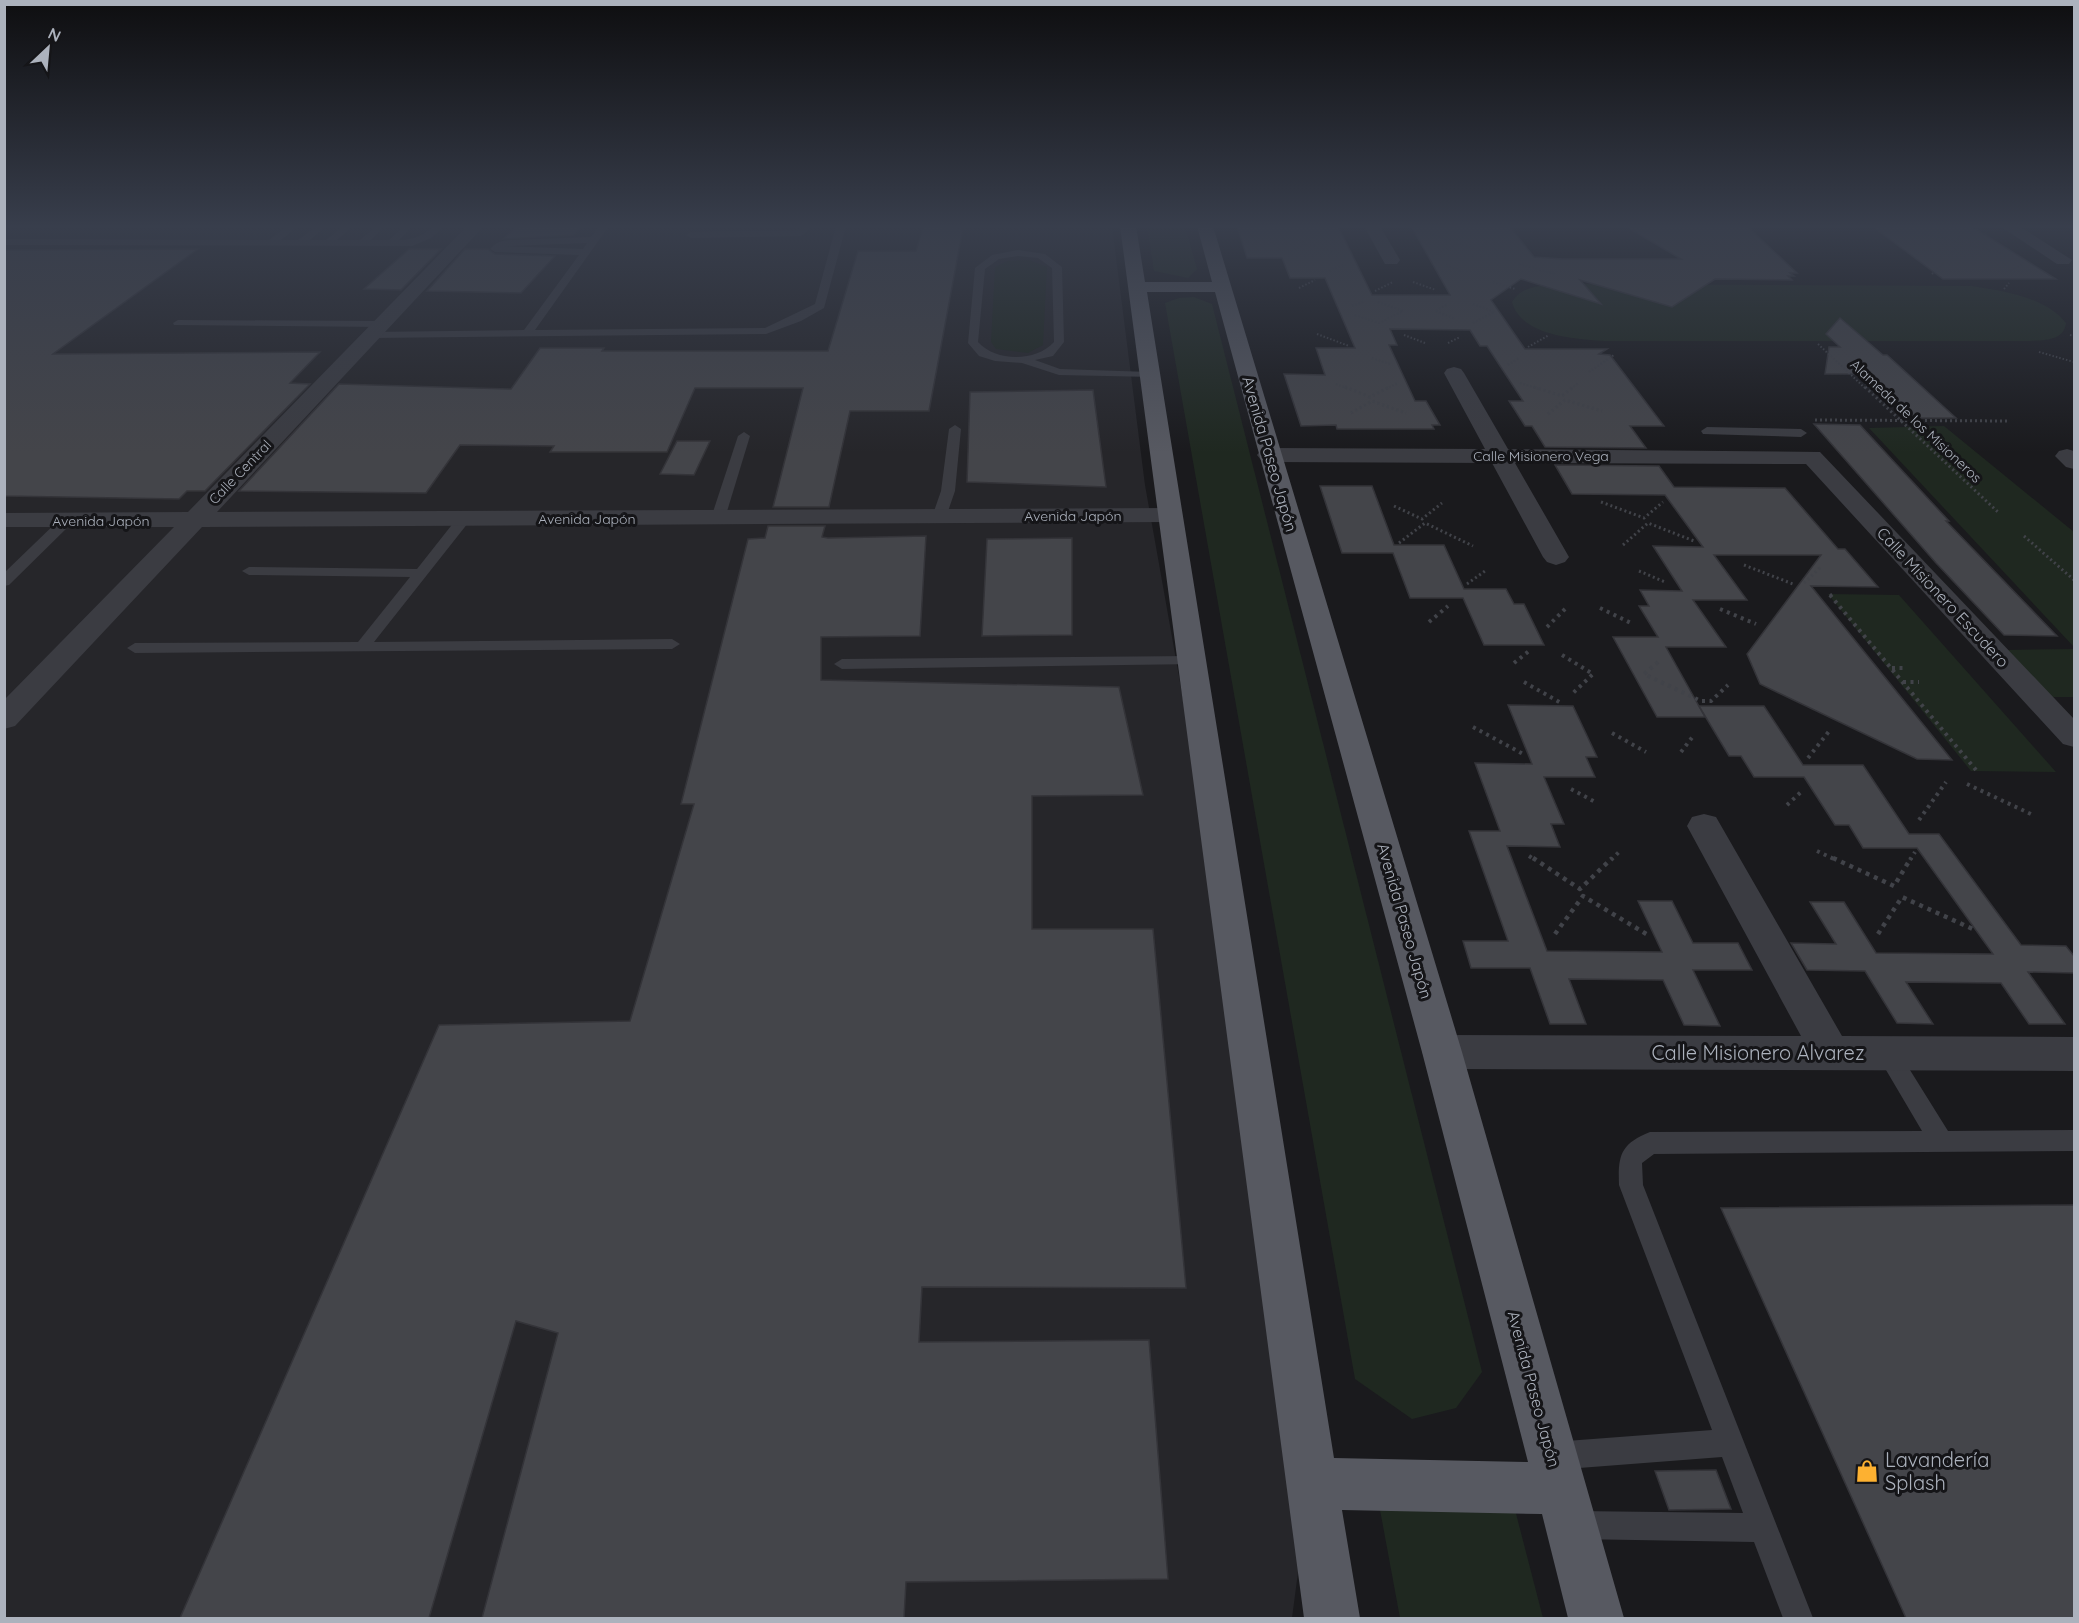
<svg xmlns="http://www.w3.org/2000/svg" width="2079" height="1623" font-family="Quicksand,sans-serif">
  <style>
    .built { fill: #26262a }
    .green { fill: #1f2820 }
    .building { fill: #44454a; stroke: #343439; stroke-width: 1.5 }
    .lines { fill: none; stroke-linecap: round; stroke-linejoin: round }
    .path-far3 { stroke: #414349; stroke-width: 2; stroke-dasharray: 1.5 2; stroke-linecap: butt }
    .path-far2 { stroke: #414349; stroke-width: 3; stroke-dasharray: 2 3; stroke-linecap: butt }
    .path-far1 { stroke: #414349; stroke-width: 4; stroke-dasharray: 3 4.5; stroke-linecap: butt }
    .path { stroke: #414349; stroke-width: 4.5; stroke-dasharray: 4 5; stroke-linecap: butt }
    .lane { fill: #3b3c42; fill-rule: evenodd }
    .street { fill: #3b3c42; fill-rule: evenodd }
    .primary { fill: #575961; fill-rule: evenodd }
    .labels { text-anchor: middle; stroke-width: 6; stroke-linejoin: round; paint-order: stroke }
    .far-street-label { font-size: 14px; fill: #acb2bd; stroke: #151518 }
    .street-label { font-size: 16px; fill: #acb2bd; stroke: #151518 }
    .near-street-label { font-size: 20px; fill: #acb2bd; stroke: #151518 }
    .near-poi-label { font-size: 20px; fill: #acb2bd; stroke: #151518; text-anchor: start }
  </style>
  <rect width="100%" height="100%" fill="#1a1a1d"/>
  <polygon class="built" points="5,226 1112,226 1145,485 1191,744 1304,1527 1292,1618 5,1618"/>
  <g class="green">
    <polygon points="1147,226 1185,226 1197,269 1188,278 1154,271"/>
    <polygon points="1029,260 1047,267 1043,345 1028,353 996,349 991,342 995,267 1008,261"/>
    <path d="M 1557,284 L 1972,286 C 2003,291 2046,297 2066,323 C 2064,341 2044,340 2030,341 L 1605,341 C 1576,339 1521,336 1512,302 C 1521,286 1540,286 1557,284 Z"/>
    <polygon points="1194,297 1212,304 1482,1372 1456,1408 1412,1419 1355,1379 1165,303 1179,298"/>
    <polygon points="1944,426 2074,532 2074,647 1869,428"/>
    <polygon points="1828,594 1899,595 2056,772 1971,771"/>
    <polygon points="2074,649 2074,697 2050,697 2005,650"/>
    <polygon points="1378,1499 1513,1502 1543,1618 1400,1618"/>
  </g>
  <g class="building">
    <polygon points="517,226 583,226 574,235 503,239"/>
    <polygon points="1237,226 1338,226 1372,295 1450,295 1411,226 1510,227 1534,257 1563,259 1681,259 1625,226 1747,226 1797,273 1790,273 1794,276 1788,276 1792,280 1715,279 1672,307 1580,280 1601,304 1521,279 1491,300 1525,349 1607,349 1599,354 1610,355 1664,426 1630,426 1646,448 1545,447 1532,426 1525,426 1509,401 1523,401 1487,346 1480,346 1470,330 1390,329 1397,345 1389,345 1415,401 1426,401 1440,425 1432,425 1434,429 1337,429 1336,425 1301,426 1284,374 1325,375 1316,348 1355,348 1325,278 1290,278 1282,258 1247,258"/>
    <polygon points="1872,226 1971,226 2056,279 1943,279"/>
    <polygon points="923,227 963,228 929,411 850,411 829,507 773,507 803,388 695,388 667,452 550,452 554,446 460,445 426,493 239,491 339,384 511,389 540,348 604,348 602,351 828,351 858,251 916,251"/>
    <polygon points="198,249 53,354 320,352 290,383 310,384 205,491 187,491 179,499 4,496 4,250"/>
    <polygon points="409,249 441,249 401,290 364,289"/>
    <polygon points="465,249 488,249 495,254 555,256 521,293 427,291"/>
    <polygon points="1840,318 1883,355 1887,355 1956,418 1913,418 1868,374 1825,374 1829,347 1840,347 1826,334"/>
    <polygon points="1093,390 1106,487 967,482 970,392"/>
    <polygon points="1814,424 1860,425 1949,521 1946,521 2057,636 2004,635 1936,563"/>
    <polygon points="677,441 710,441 694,475 660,474"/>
    <polygon points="1555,465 1659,466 1674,487 1785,488 1838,549 1845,549 1878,587 1811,586 1952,760 1917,759 1760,684 1747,654 1821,555 1714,555 1747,600 1693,600 1726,647 1666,647 1705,717 1657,717 1613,637 1658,637 1639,606 1649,606 1640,590 1682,591 1653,546 1703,547 1665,495 1572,494"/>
    <polygon points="1320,486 1372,486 1394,545 1444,545 1464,589 1506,589 1514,604 1524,604 1544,645 1484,645 1463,598 1410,598 1393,553 1342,553"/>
    <polygon points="768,526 825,526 822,537 828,538 926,536 920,636 821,637 821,680 1119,687 1143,795 1032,796 1032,929 1153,929 1186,1288 922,1287 919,1342 1149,1340 1168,1579 906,1582 904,1618 482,1618 558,1333 516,1321 429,1618 180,1618 439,1025 630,1021 694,804 681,804 748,539 765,538"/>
    <polygon points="1072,538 1072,635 982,636 987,539"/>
    <polygon points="1508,705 1573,706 1597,757 1586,757 1595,777 1544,777 1564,824 1551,824 1560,847 1507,846 1547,951 1662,952 1638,901 1672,901 1693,943 1738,943 1752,970 1693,970 1720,1026 1684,1025 1663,980 1569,979 1586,1024 1550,1024 1530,968 1471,968 1463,941 1508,941 1469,831 1500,831 1475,763 1532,764"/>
    <polygon points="1699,706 1764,706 1803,765 1863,765 1909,834 1939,834 2021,945 2066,946 2074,956 2074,973 2028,972 2065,1024 2029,1024 2001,983 1906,982 1933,1024 1897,1023 1865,971 1807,970 1791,943 1836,944 1810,902 1844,902 1876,953 1993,954 1917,848 1863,848 1849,825 1835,825 1804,777 1754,777 1741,756 1729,756"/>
    <polygon points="2074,1205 2074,1618 1906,1618 1721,1208"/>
    <polygon points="1716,1470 1731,1509 1669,1510 1655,1471"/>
  </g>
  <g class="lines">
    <g class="path-far3">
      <polyline points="1279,234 1304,241 1321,233"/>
      <polyline points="1429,234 1456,241 1472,234"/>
      <polyline points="1924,234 1956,241 1964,232"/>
      <polyline points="1952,252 1960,243 2002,253"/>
      <polyline points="1288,253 1306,244 1336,253"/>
      <polyline points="1437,254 1458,244 1487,252"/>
      <polyline points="1519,264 1555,274"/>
      <polyline points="1446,265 1462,271"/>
      <polyline points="2011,270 2022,265"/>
      <polyline points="1329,271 1343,265"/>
      <polyline points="1932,274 1943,264"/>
      <polyline points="1413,282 1436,290"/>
      <polyline points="1493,282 1515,289"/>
      <polyline points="1299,288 1315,280"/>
      <polyline points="2004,289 2009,283"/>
      <polyline points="1375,291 1393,282"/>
      <polyline points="1378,302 1403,311"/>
      <polyline points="1473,304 1494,312"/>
      <polyline points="1352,306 1365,301"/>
      <polyline points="2074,309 2074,312"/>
      <polyline points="1436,311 1455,319"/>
      <polyline points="1436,311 1448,304"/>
      <polyline points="1355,315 1379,323 1403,311"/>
      <polyline points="1473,323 1494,312"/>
      <polyline points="1317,334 1349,346"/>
      <polyline points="1404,335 1425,343"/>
      <polyline points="2070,335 2074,336"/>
      <polyline points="1448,343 1460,337"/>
      <polyline points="1818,344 1866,389"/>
      <polyline points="1528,347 1549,335"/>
      <polyline points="2039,352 2074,362"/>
      <polyline points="1372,358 1390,364"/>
      <polyline points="1508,365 1519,358"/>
      <polyline points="1589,372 1614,355"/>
      <polyline points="1520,383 1539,389"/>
      <polyline points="1336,384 1349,389"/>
      <polyline points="1386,389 1398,383"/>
      <polyline points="1571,389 1578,383"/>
    </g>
    <g class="path-far2">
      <polyline points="1345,387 1370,397 1389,387"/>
      <polyline points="1534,387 1562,396 1573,387"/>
      <polyline points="1865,387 1999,513"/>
      <polyline points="1351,413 1372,401 1406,413"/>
      <polyline points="1548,414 1565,400 1602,411"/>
      <polyline points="1815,420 2010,421"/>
      <polyline points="1601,502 1644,518 1663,502"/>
      <polyline points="1394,506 1422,519 1442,503"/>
      <polyline points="2024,536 2074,580"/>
      <polyline points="1399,543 1425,523 1473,546"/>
      <polyline points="1623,545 1648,523 1694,541"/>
      <polyline points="1744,565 1793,584"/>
      <polyline points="1639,571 1665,582"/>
      <polyline points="1804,583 1822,566"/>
      <polyline points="1467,584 1485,571"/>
      <polyline points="1830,594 1832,596"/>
    </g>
    <g class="path-far1">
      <polyline points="1830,595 1976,770"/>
      <polyline points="1600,608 1633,624"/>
      <polyline points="1720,609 1756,624"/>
      <polyline points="1429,622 1448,606"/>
      <polyline points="1547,627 1567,607"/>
      <polyline points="1562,655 1593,674 1572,694"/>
      <polyline points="1658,662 1644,674 1701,701 1711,701 1728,685"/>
      <polyline points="1514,663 1529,651"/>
      <polyline points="1892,668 1907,668"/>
      <polyline points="1524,682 1561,703"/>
      <polyline points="1903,682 1919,682"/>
      <polyline points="1473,727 1525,755"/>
      <polyline points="1612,733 1646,752"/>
      <polyline points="1681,752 1694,735"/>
      <polyline points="1808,758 1830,730"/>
      <polyline points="1967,784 2033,815"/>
      <polyline points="1571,789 1597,803"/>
      <polyline points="1787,805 1801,792"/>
      <polyline points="1919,820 1946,782"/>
      <polyline points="1817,851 1836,860"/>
      <polyline points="1529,856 1535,860"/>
      <polyline points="1611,860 1620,851"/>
      <polyline points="1910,860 1915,852"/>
    </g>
    <g class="path">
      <polyline points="1533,858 1580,889 1612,858"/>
      <polyline points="1833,858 1894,886 1911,858"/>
      <polyline points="1555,934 1583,896 1648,935"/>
      <polyline points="1878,934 1902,897 1975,930"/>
    </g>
    <g class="lane">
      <path d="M 288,226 L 298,226 L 281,240 L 298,240 L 317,226 L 326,226 L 310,240 L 326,240 L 344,226 L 353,226 L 337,240 L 360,240 L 376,226 L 385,226 L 371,240 L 389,240 L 404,226 L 413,226 L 399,240 C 414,240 423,235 434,226 L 444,226 L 431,238 L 412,246 L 4,245 L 4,239 L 269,240 Z"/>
      <path d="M 600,226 L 609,226 L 535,330 L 765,328 L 815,304 L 836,226 L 846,226 L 824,308 L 801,321 L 766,334 L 371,338 L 366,335 L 371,332 L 524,330 L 579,255 L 495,252 L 490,249 C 496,242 501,241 510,240 L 591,237 ZM 587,243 L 583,249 L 504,246 L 510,246 Z"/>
      <polygon points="803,226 813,226 801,236 691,238 686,235 691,232 799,230"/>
      <path d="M 1018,250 L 1045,254 L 1062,267 L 1064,342 L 1053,356 L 1035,360 L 1060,369 L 1150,372 L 1156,375 L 1154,377 L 1059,375 L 1022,363 L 995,361 L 979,356 L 968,343 L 975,268 L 992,255 ZM 1018,256 L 1038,258 L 1052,268 L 1054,342 C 1036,362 996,362 978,342 L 985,269 L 999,259 Z"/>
      <polygon points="178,320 382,321 387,324 382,327 174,325 173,323"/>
      <polygon points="955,425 961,429 955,491 946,517 939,521 932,517 941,491 949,429"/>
      <polygon points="1707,427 1801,429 1807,433 1801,437 1703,434 1701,431"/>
      <polygon points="744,432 750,436 725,518 723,521 713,521 711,518 738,436"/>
      <polygon points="463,516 468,517 468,523 374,642 672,639 680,644 672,649 135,653 127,648 135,643 358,642 410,577 249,575 242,571 249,567 417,569 458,517"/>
      <polygon points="66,517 73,521 71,524 9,585 4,586 4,573 61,518"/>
      <polygon points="1192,656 1200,661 1198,664 842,669 834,664 842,659"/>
      <path d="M 1887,1044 L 1895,1046 L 1948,1131 L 2074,1130 L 2074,1151 L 1654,1154 L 1642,1163 L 1643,1185 L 1813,1618 L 1783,1618 L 1754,1542 L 1575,1539 L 1565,1535 L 1561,1525 L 1565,1515 L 1575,1511 L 1743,1513 L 1722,1457 L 1553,1470 L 1543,1466 L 1539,1456 L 1543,1446 L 1553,1442 L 1712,1430 L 1619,1185 C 1618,1156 1620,1144 1650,1132 L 1922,1131 L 1876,1053 L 1879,1046 Z"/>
    </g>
    <g class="street">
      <polygon points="467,226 484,226 217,512 1170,508 1179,510 1182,515 1179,520 1170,522 202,527 15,726 4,729 4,700 174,527 4,527 4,513 188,512"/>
      <polygon points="1364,226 1380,226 1400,260 1397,264 1385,264"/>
      <polygon points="2000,226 2019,226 2072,260 2069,264 2057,264"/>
      <polygon points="1454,367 1461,369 1464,373 1508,449 1820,452 2074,719 2074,747 2063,744 1806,464 1515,463 1569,557 1565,562 1556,565 1547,562 1543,557 1492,463 1269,462 1261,460 1257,455 1261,450 1269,448 1485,449 1444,373 1447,369"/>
      <polygon points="2067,449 2074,451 2074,469 2066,467 2055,456 2059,451"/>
      <polygon points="1704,814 1716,817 1842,1036 2074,1037 2074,1071 1442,1069 1428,1064 1422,1052 1428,1040 1442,1035 1801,1036 1687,826 1692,817"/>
    </g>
    <path class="primary" d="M 1120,226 L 1136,226 L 1145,282 L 1212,282 L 1197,226 L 1213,226 L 1462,1052 L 1624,1618 L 1568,1618 L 1542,1514 L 1342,1510 L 1360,1618 L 1304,1618 ZM 1147,292 L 1215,292 L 1422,1052 L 1528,1462 L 1334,1458 Z"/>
  </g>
  <linearGradient id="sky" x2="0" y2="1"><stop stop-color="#0e0e10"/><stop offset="0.5" stop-color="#383e4c"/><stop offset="1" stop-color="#383e4c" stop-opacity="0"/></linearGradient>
  <rect width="2079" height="453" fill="url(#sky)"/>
  <defs>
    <g id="shop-bare" transform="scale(1.8)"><path d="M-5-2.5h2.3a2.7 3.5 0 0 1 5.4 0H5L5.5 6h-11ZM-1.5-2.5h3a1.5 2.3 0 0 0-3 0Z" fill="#fdb131" stroke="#151518" stroke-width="2.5" paint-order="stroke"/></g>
  </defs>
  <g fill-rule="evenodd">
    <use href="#shop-bare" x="1867" y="1471"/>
  </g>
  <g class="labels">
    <g class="far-street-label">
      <text transform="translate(1916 421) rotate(43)" y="5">Alameda de los Misioneros</text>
      <text x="1541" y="461">Calle Misionero Vega</text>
      <text transform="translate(240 472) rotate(-46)" y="5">Calle Central</text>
      <text x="1073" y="521">Avenida Japón</text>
      <text x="587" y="524">Avenida Japón</text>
      <text x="101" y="526">Avenida Japón</text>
    </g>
    <g class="street-label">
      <text transform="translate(1270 454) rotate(74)" y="6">Avenida Paseo Japón</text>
      <text transform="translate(1943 597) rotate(47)" y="6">Calle Misionero Escudero</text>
      <text transform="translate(1405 921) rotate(74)" y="6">Avenida Paseo Japón</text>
      <text transform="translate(1534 1389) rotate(75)" y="6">Avenida Paseo Japón</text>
    </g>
    <g class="near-street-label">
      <text x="1758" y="1060">Calle Misionero Alvarez</text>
    </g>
    <g class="near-poi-label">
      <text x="1885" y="1467">Lavandería<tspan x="1885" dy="23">Splash</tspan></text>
    </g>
  </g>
  <rect width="2079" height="1623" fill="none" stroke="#acb2bd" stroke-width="12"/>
  <g transform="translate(48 48) rotate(26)" stroke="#151518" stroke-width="4.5" paint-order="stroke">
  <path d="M0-4.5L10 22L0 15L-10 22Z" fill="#acb2bd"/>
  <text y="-9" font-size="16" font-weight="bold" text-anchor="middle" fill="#acb2bd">N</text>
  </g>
</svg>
